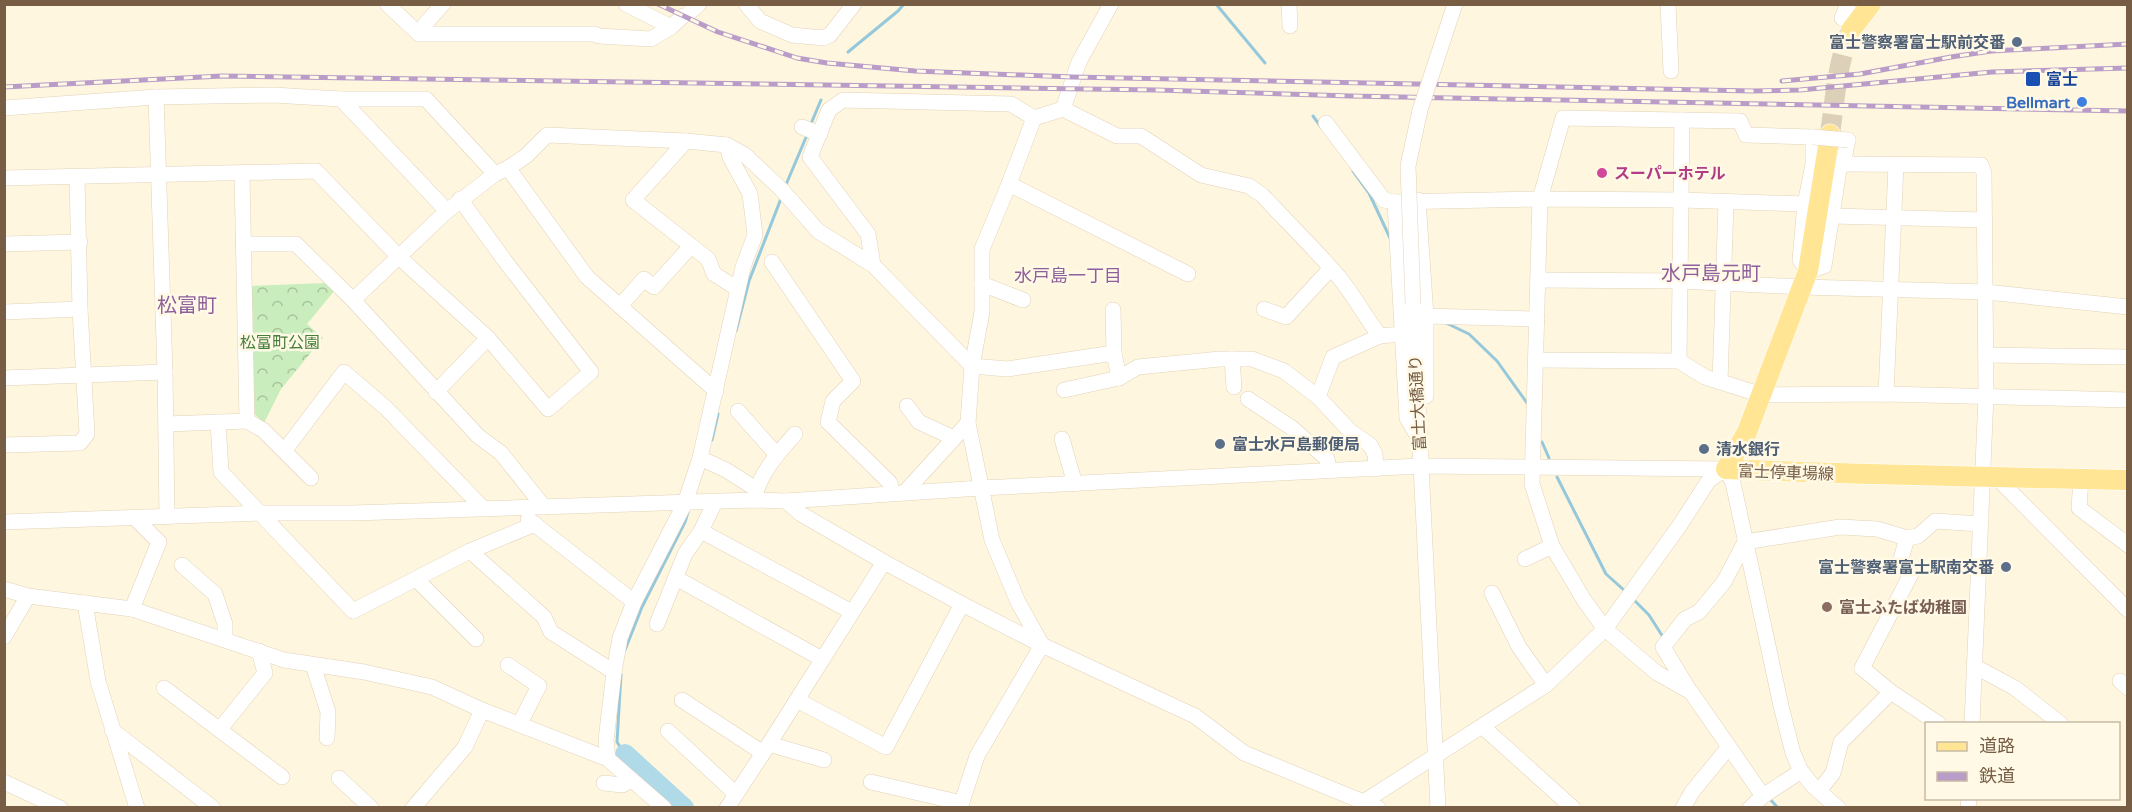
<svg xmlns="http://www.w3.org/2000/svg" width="2132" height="812" font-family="'Varela Round','Noto Sans JP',sans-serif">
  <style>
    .forest { fill: url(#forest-crowns) }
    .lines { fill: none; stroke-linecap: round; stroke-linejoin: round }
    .stream { stroke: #96c8dc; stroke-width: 3 }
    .river { stroke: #b1dae9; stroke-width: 20 }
    .major-tunnel { stroke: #dcd0b8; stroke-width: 20; stroke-dasharray: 20 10; stroke-linecap: butt }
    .minor-casing { stroke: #e3d2b9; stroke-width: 16 }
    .major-casing { stroke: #fff; stroke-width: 21 }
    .minor { stroke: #fff; stroke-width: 15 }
    .major { stroke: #ffe594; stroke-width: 20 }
    .rail-casing { stroke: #b99dc8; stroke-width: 5 }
    .rail { stroke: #fff9e6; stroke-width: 3; stroke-dasharray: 9; stroke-linecap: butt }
    .minor-bridge-casing { stroke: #e3d2b9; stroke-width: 16; stroke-linecap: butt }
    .minor-bridge { stroke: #fff; stroke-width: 15 }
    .service-dot { fill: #5c6f8a; stroke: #fff9e6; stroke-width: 2 }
    .transit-dot { fill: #1a4fb4; stroke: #fff9e6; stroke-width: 2 }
    .shop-dot { fill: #3f7fe0; stroke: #fff9e6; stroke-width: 2 }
    .hotel-dot { fill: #d1479c; stroke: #fff9e6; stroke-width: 2 }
    .education-dot { fill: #8d6e63; stroke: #fff9e6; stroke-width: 2 }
    .labels { text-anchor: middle; stroke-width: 5; stroke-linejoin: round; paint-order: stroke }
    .service-label { font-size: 16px; font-weight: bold; fill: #4e5e75; stroke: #fff9e6; text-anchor: end }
    .transit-label { font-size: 16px; font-weight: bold; fill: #164399; stroke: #fff9e6; text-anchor: start }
    .shop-label { font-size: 16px; font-weight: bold; fill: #366cbe; stroke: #fff9e6; text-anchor: end }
    .hotel-label { font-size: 16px; font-weight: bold; fill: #b23c85; stroke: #fff9e6; text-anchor: start }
    .park-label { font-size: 16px; fill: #467e3b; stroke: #fff9e6 }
    .street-label { font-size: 16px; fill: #765d44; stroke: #fff9e6 }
    .education-label { font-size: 16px; font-weight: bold; fill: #785e54; stroke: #fff9e6; text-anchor: start }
    .neighbourhood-label { font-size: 18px; fill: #8e5f9b; stroke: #fff9e6 }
    .quarter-label { font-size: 20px; fill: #8e5f9b; stroke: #fff9e6 }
  </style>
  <defs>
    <pattern id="forest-crowns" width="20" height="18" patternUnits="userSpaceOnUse" patternTransform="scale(1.5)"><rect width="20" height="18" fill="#c9edbc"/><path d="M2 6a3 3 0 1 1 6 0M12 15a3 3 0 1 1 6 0" fill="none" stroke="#a8c39a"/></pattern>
  </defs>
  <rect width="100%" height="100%" fill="#fef6de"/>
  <polygon class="forest" points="326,283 335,290 307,324 323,338 281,389 264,423 252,412 247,286"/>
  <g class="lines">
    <g class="stream">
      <polyline points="1216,4 1265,63"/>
      <polyline points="848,52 898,11 904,4"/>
      <polyline points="1313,116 1321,127"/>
      <polyline points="810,126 821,100"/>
      <polyline points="1353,171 1369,193 1390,238"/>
      <polyline points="785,187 807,135"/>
      <polyline points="1444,322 1469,334 1497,361 1527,403"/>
      <polyline points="736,331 749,281 782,196"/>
      <polyline points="712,440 718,414"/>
      <polyline points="1542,442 1549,458"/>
      <polyline points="1557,477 1606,574 1625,591"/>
      <polyline points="1632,598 1649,615 1663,637"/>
      <polyline points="625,650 642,607 685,522 688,512"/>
      <polyline points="621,674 617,742 625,754"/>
      <polyline points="1769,798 1778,808"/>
    </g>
    <polyline class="river" points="625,754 684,808"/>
    <path class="major-tunnel" d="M 1830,134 C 1835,99 1837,63 1851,30"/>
    <g class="minor-casing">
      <g id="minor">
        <polyline points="387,4 419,34 594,34 599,36 651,39 671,27 683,16"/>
        <polyline points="626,4 671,27"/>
        <polyline points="746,4 760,21 792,35 823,38 830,35 854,4"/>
        <polyline points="1289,4 1290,26"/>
        <polyline points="1668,4 1671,71"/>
        <polyline points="691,11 699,4"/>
        <polyline points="1842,18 1848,4"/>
        <polyline points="425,24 443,4"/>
        <polyline points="156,97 165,372 167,517"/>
        <polyline points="341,99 447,211"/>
        <polyline points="4,108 156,97 273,95 341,99 426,99 495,174"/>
        <path d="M 1063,109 L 1117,136 L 1141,136 L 1201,175 L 1249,186 L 1262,195 C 1287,222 1314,248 1338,276 C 1354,295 1365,317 1380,336"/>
        <polyline points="1326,123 1384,200 1395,202 1540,199 1682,200 1805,204"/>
        <polyline points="802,127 820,134"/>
        <polyline points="686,141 633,200 708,259 714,274 738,289"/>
        <polyline points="727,145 745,155 781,189 818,231 873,265 972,366 1007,369 1114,353 1119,378"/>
        <polyline points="1843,164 1981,165 1984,173 1986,395 1972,724"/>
        <polyline points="508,168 587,277 716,391"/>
        <polyline points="4,178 316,171 399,257 488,338 548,409 591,372 505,261 460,199"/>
        <polyline points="1009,184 1188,274"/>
        <polyline points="1418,200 1426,316 1426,396"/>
        <polyline points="1395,202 1407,418 1418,437"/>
        <polyline points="1832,216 1985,220"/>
        <polyline points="4,244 80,242"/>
        <polyline points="243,244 296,244 353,300 447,211 495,174 508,168 526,156 547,135 686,141 727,145 730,157 750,194 755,235 743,267 700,458 685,503 634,602 620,638 614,672 606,740 608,759"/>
        <polyline points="772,262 853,381 833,401 828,422 890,483 892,493"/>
        <polyline points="873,265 868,234 810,157 829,110 843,100 1011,104 1034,118"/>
        <polyline points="1538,280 1680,281 1802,287 1986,292 2128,307"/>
        <polyline points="982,284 1023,300"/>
        <polyline points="353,300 478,436 501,453 544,507"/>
        <polyline points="1413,304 1438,808"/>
        <polyline points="620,306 644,279 654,287 691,246"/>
        <polyline points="1264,309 1286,317 1331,268"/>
        <polyline points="1113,310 1114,353"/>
        <polyline points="4,312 80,309"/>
        <polyline points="1426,316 1537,319"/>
        <polyline points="1986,355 2128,357"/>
        <polyline points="1232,359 1234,387"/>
        <polyline points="1536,360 1679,361 1705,377 1762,395 1886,394 2128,400"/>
        <polyline points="1679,361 1682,120"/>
        <polyline points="4,378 165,372"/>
        <polyline points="1720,382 1726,202"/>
        <polyline points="1064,390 1119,378 1138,367 1220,359 1252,359 1284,371 1318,397 1350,431 1370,445 1375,454 1376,469"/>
        <polyline points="436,392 488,338"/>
        <polyline points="1886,394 1896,165"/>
        <polyline points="1318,397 1333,357 1380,336 1402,334"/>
        <polyline points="1248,399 1292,428 1327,459 1330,471"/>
        <polyline points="907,406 919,422 954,438"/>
        <polyline points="738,411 776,454"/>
        <polyline points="247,421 263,430 311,478"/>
        <polyline points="218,422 221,472 353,611 470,551 535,524"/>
        <polyline points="166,424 247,421 242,173"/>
        <polyline points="1062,439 1075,484"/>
        <polyline points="4,445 80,443 87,434 80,309 77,177"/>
        <polyline points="285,450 344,372 386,408 483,508"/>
        <polyline points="700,458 726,470 756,489"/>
        <polyline points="1726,469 1733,483 1781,706 1793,753 1801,771 1813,786 1838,808"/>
        <polyline points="1996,477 2128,610"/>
        <polyline points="2081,479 2079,508 2128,545"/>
        <polyline points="905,492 968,423"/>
        <path d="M 754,500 C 759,474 778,453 795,434"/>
        <polyline points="786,501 801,514 884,562 962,604 1042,645 1195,716 1244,753 1378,808"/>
        <polyline points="528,519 634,602"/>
        <polyline points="4,522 262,513 353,513 754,500 786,501 981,488 1420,466 1726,469"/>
        <polyline points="701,531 852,612"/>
        <polyline points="1907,538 1899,566 1911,574 1862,668 1891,692 1939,724"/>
        <polyline points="470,551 544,617 551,632 614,672"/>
        <polyline points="1525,559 1552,546"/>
        <polyline points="182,565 215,594 225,624 225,639"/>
        <polyline points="676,578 822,659"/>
        <polyline points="417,580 476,639"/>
        <polyline points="4,589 28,596 132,609 284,660 364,672 432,687 482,710 608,759 664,808"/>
        <polyline points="1492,593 1519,647 1546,685"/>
        <polyline points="85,603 98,681 137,808"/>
        <polyline points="132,609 159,542 135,518"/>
        <polyline points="657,624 685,554 701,531 715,502"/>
        <polyline points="4,637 28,596"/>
        <polyline points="1042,645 1018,602 992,540 968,423 972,366 982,312 982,249 1009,184 1034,118 1063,109 1079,62 1111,4"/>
        <polyline points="313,665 328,712 327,738"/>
        <polyline points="508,665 539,686 520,723"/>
        <polyline points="1974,666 2015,688 2061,724"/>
        <polyline points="2120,681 2128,688"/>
        <polyline points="164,688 282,777"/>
        <polyline points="1689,690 1663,647 1685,619 1699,612 1724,582 1745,542 1840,527 1877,529 1907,538 1918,536 1935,521 1980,524"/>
        <polyline points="682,700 763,753"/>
        <polyline points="797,700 886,747 962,604"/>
        <polyline points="1483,727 1573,808"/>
        <polyline points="220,729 265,673 259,651"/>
        <polyline points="112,730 213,808"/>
        <polyline points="668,731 736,794"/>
        <polyline points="769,744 824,760"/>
        <polyline points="339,778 371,808"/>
        <polyline points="4,782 60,808"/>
        <polyline points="871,782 962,803"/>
        <polyline points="604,783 622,785 632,780"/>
        <polyline points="1819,791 1833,773 1841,742 1891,692"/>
        <polyline points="1763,796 1691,692 1657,673 1605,629 1584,600 1552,546 1532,484 1540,199 1563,118 1740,121 1746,135 1813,137 1813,165 1805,204 1800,260 1808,271 1824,266 1839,170 1843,164 1848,140"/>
        <polyline points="1361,806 1365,801 1546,685 1605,629 1680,525 1709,480 1726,469"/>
        <polyline points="413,808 465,747 482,710"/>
        <polyline points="727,808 769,744 884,562"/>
        <polyline points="960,808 977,756 1042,645"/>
        <polyline points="1683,808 1692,792 1728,748"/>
        <polyline points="1750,808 1763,796 1801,771"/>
        <polyline points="1968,808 1969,798"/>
      </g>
    </g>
    <g class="major-casing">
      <g id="major">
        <polyline points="1851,30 1871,4"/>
        <path d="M 1830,134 L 1808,271 L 1747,432 L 1726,469 C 1860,475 1994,477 2128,480"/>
      </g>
    </g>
    <use href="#minor" class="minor"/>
    <use href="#major" class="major"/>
    <g class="rail-casing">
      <g id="rail">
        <polyline points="658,4 718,32 797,58 827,63 915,71 1072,77 1752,91 1800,90 1992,72 2128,68"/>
        <polyline points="1782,81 1860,74 1951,57 1991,51 2128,44"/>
        <polyline points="4,87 222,76 1156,90 1350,96 2128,111"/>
      </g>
    </g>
    <use href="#rail" class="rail"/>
    <g class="minor-bridge-casing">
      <g id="minor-bridge">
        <polyline points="1813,137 1848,140"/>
        <polyline points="1413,304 1408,166 1420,110 1455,4"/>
      </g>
    </g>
    <use href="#minor-bridge" class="minor-bridge"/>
  </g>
  <g class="service-dot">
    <circle cx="2017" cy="42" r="6"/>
    <circle cx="1220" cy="444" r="6"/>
    <circle cx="1704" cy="449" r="6"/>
    <circle cx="2006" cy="567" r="6"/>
  </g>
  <rect class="transit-dot" x="2025" y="71" width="16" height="16" rx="3"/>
  <circle class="shop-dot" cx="2082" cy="102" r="6"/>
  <circle class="hotel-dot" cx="1602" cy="173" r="6"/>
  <circle class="education-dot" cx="1827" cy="607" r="6"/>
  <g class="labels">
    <g class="service-label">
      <text x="2005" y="48">富士警察署富士駅前交番</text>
      <text x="1232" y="450" text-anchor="start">富士水戸島郵便局</text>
      <text x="1716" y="455" text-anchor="start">清水銀行</text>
      <text x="1994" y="573">富士警察署富士駅南交番</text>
    </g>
    <g class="transit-label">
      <text x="2046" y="85">富士</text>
    </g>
    <g class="shop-label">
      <text x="2070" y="108">Bellmart</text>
    </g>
    <g class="hotel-label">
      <text x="1614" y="179">スーパーホテル</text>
    </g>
    <g class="park-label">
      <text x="280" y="348">松富町公園</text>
    </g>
    <g class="street-label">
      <text transform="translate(1417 403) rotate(-93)" y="6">富士大橋通り</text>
      <text transform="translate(1786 472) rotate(2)" y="6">富士停車場線</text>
    </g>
    <g class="education-label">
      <text x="1839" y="613">富士ふたば幼稚園</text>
    </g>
    <g class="neighbourhood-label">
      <text x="1068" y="282">水戸島一丁目</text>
    </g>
    <g class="quarter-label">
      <text x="1711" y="280">水戸島元町</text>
      <text x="187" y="312">松富町</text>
    </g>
  </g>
  <rect width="2132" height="812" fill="none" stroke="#765d44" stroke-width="12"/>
  <rect x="1925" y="722" width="195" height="78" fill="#fff9e6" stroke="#c8bba5" stroke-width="1.5"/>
  <rect x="1937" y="742" width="30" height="9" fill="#ffe594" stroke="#c8bba5" stroke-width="1.5"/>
  <text x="1979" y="752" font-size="18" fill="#765d44">道路</text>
  <rect x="1937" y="772" width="30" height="9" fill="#b99dc8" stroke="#c8bba5" stroke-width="1.5"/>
  <text x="1979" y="782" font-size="18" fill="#765d44">鉄道</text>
</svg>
